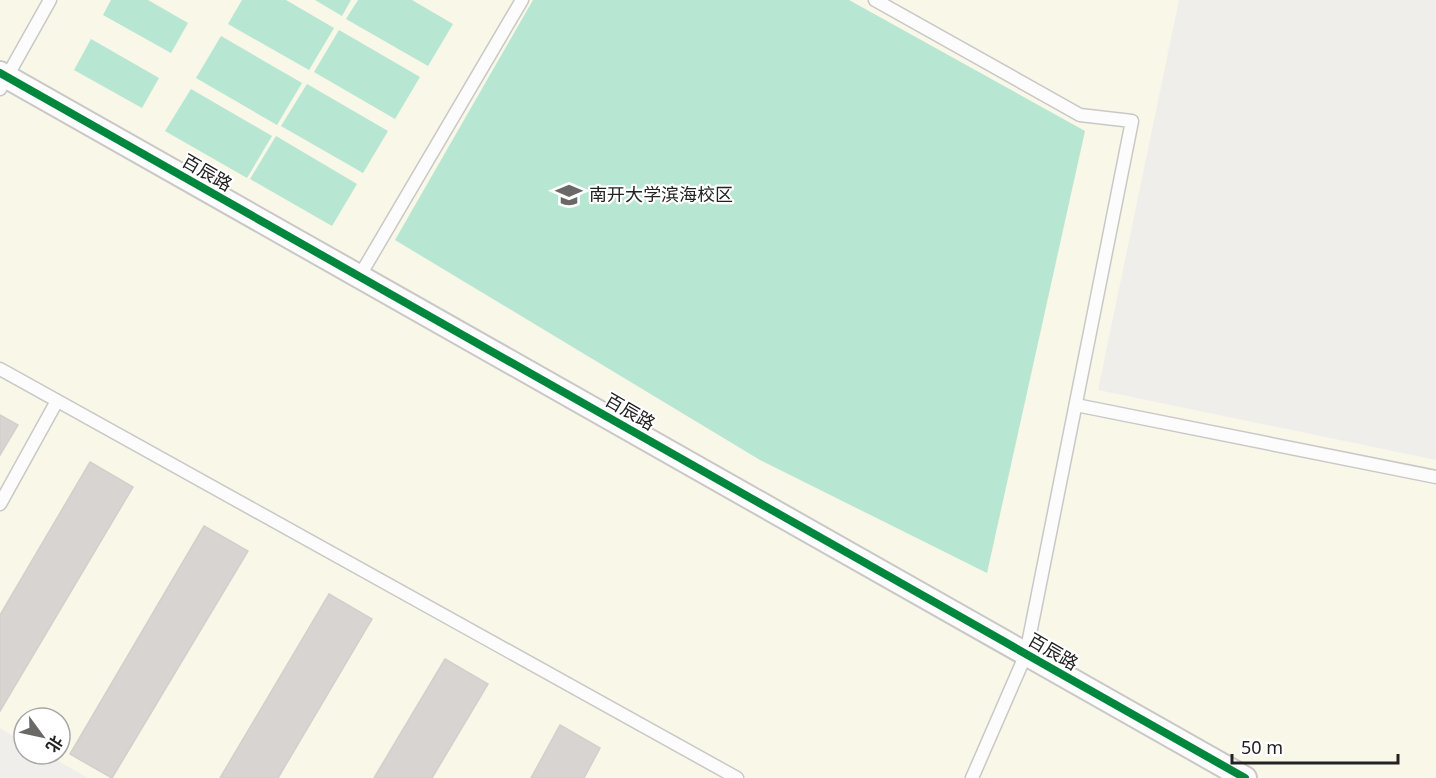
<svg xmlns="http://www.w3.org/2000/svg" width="1436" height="778" font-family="'Noto Sans','Noto Sans SC',sans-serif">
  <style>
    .education { fill: #f8f7e8 }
    .pitch { fill: #b7e6d2 }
    .building { fill: #d7d4d2; stroke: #d3d0cc; stroke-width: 1.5 }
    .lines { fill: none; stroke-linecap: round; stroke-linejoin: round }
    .service-casing { stroke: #c9c8c7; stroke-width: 15 }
    .minor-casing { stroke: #c9c8c7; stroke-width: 26 }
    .service { stroke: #fdfcfc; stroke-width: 12 }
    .minor { stroke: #fdfcfc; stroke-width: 22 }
    .cycleway-casing { stroke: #fff; stroke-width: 11 }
    .cycleway { stroke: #00873e; stroke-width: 8 }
    .labels { text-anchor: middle; stroke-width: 4.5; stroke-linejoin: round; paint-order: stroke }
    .street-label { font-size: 18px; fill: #222; stroke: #fff }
    .poi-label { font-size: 18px; fill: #222; stroke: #fff; text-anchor: start }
  </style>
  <rect width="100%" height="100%" fill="#f0eeeb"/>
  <polygon class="education" points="0,0 1179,0 1098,390 1436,460 1436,778 88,778 46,754 60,754 60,718 24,718 24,742 0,728"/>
  <g class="pitch">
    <polygon points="111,0 148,0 188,23 171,53 103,15"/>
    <polygon points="242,0 286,0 334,28 309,70 228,24"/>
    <polygon points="315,0 351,0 342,16"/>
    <polygon points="358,0 412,0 453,24 428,66 346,19"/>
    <polygon points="533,0 849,0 1085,131 987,573 760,460 395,240"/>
    <polygon points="339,30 420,77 395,119 314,72"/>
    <polygon points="221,36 302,83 277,125 196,78"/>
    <polygon points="91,39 159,78 142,108 74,70"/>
    <polygon points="307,84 388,131 363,173 281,126"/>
    <polygon points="191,89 272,136 247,178 165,131"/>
    <polygon points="276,136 357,184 332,226 250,179"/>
  </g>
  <g class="building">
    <polygon points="0,415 18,425 0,455"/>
    <polygon points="90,462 133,487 0,711 0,615"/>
    <polygon points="204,526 248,551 112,778 70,754"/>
    <polygon points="329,594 372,619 278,778 220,778"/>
    <polygon points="445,659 488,684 432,778 374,778"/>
    <polygon points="560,725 600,748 584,778 531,778"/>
  </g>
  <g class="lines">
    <g class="service-casing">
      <g id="service">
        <polyline points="875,0 1080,115 1132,121 1026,654 972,778"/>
        <polyline points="0,89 50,0"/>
        <polyline points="359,277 522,0"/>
        <polyline points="0,369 737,778"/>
        <polyline points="1076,405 1436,477"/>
        <polyline points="0,504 57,401"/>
      </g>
    </g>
    <g class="minor-casing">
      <polyline id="minor" points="0,73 1245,778"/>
    </g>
    <use href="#service" class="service"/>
    <use href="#minor" class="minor"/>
    <g class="cycleway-casing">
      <polyline id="cycleway" points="0,73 1245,778"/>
    </g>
    <use href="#cycleway" class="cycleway"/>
  </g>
  <defs>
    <g id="university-bare" transform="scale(2.07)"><path d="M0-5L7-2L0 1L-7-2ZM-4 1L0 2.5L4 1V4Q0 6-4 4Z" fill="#6a6968" stroke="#fff" stroke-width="2.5" paint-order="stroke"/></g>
  </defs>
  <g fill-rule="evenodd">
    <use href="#university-bare" x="569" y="195"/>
  </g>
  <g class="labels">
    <g class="street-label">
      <text transform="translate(207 173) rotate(30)" y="6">百辰路</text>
      <text transform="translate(630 412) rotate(30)" y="6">百辰路</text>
      <text transform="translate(1053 652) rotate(30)" y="6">百辰路</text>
    </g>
    <g class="poi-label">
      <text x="589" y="201">南开大学滨海校区</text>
    </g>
  </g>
  <g transform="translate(42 736) rotate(123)"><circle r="28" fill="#ffffff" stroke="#a7a7a7" stroke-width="1.5"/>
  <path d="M0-4.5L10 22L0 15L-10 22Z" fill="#6a6968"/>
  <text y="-9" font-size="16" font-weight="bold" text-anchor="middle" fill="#222222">北</text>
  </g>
  <path d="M1232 754v9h166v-9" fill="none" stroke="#222222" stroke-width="3"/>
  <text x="1241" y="754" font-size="18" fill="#222222" stroke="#ffffff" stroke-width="4.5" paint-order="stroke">50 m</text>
</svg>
